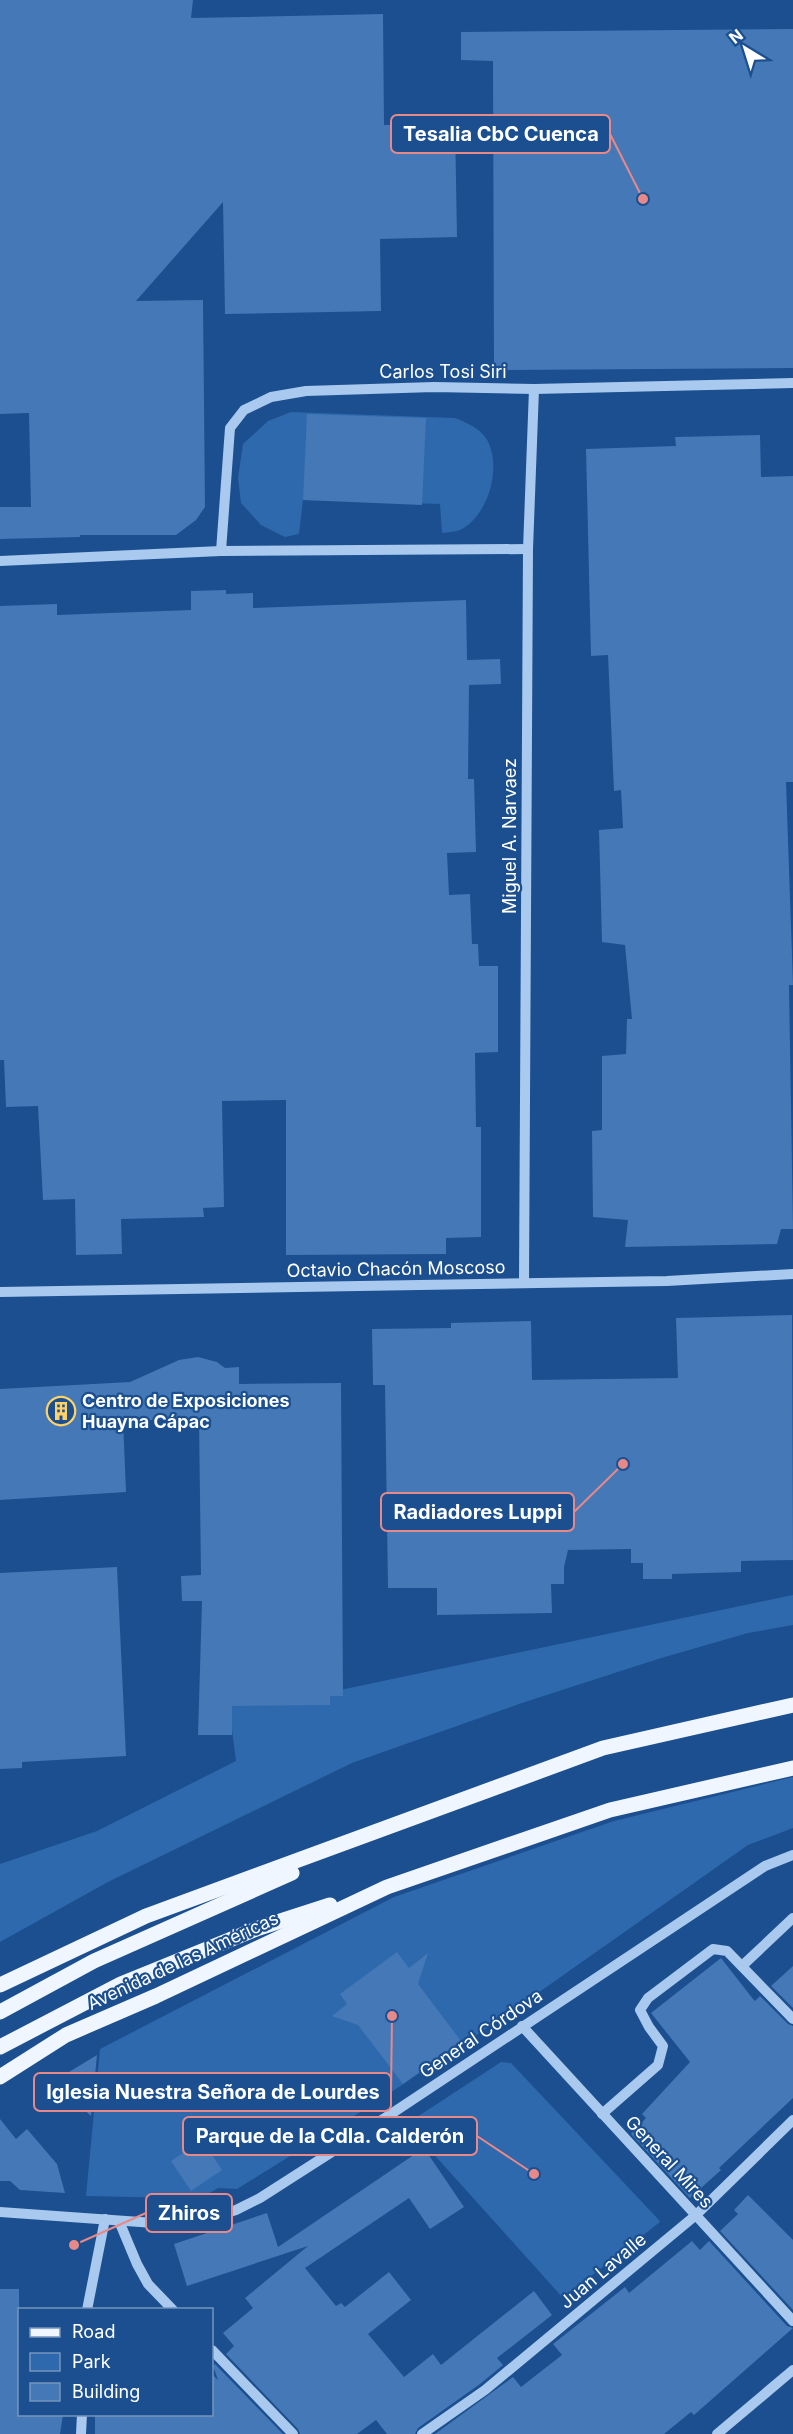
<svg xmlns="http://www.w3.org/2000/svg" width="793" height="2434" font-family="Inter,sans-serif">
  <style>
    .green { fill: #2e69ad }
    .building { fill: #4478b7 }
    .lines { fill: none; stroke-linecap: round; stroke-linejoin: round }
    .minor { stroke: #a9c9ee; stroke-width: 10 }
    .major { stroke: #f0f6ff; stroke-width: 15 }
    .labels { text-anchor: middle; stroke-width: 4.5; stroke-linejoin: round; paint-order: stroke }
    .street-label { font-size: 18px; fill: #fff; stroke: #1b4f8f }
    .poi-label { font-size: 18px; font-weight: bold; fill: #fff; stroke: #1b4f8f; text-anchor: start }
    .leader { fill: none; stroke: #e88989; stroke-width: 2 }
    .callout-dot { fill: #e88989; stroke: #1b4f8f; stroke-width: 2 }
    .callout { fill: #1b4f8f; stroke: #e88989; stroke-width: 2 }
    .callout-label { font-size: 20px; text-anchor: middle; font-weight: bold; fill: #fff }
  </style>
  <rect width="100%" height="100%" fill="#1b4f8f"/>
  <g class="green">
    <path d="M 291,412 L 455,418 C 467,423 478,427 486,438 C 503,465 489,516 460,530 C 455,532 447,532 442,533 L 440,504 L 303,500 L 299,534 L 285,537 L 261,525 L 241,503 L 238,478 L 243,444 L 268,421 Z"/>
    <polygon points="793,1595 793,1625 748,1633 658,1659 525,1702 352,1763 108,1882 0,1942 0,1864 97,1831 236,1761 229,1706 340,1690"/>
    <polygon points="793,1777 793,1828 748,1845 511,2012 378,2101 237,2189 218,2188 203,2197 180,2198 86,2196 100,2049 394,1897 614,1821"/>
    <polygon points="501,2062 511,2063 659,2220 660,2222 563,2298 411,2129 414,2119"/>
  </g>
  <g class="building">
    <polygon points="0,0 193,0 191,18 383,14 384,125 455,124 457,237 380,239 381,311 225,314 223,202 136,301 203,300 205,507 196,520 176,535 80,535 80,537 0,539 0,507 31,507 29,413 0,414"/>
    <polygon points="793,29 793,368 494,370 493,61 461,60 461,32"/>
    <polygon points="307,414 426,418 422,505 303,500"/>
    <polygon points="760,435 761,477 793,476 793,782 786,782 793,985 789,985 793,1229 781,1229 777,1244 625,1247 628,1220 593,1217 592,1131 602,1130 602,1056 626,1054 627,1019 632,1019 625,945 602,942 599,830 623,828 621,790 614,791 608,655 591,656 586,449 676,446 675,437"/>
    <polygon points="226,590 226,594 253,593 253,608 466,600 467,660 500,659 501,684 469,685 468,779 474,779 476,852 447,853 449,895 470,894 472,944 478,944 479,966 498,966 498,1052 475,1053 476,1127 481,1127 481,1237 446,1238 446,1254 286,1255 286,1100 222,1101 224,1207 203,1208 204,1217 121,1219 122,1254 76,1255 75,1199 43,1200 38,1106 6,1107 4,1060 0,1060 0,606 57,604 57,615 191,610 191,591"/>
    <polygon points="792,1315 793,1560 741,1561 741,1572 672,1574 672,1579 643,1579 643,1563 631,1563 631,1549 568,1550 564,1567 564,1584 551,1584 552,1613 437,1615 437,1588 388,1588 385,1385 373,1385 372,1329 451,1328 451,1323 531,1321 532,1380 678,1378 676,1318"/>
    <polygon points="198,1357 217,1362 225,1368 239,1367 239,1384 341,1383 343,1696 330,1696 330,1705 232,1706 232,1735 198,1735 202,1601 182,1601 181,1576 201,1575 199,1420 123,1420 126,1492 0,1500 0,1389 130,1382 179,1360"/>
    <polygon points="117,1567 126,1756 22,1762 22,1768 0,1769 0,1573"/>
    <polygon points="397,1952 409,1968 428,1953 418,1984 461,2041 403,2084 358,2025 332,2016 347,2004 340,1994"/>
    <polygon points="721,1958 753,1999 755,2001 760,1996 788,2024 793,2026 793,2098 719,2168 721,2170 690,2198 631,2134 646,2118 642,2114 690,2062 651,2013"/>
    <polygon points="793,1966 793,2008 771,1986"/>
    <polygon points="97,2055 91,2116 54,2081"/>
    <polygon points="0,2119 16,2139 27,2129 57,2164 65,2193 20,2190 10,2181 0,2181"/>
    <polygon points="202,2140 222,2170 191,2191 171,2161"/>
    <polygon points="424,2148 464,2207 430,2229 409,2198 305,2268 336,2306 341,2303 345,2307 389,2272 411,2300 368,2334 404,2377 433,2354 441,2365 534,2291 552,2315 497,2358 503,2365 480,2384 418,2428 415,2434 387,2434 376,2420 357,2434 300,2434 298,2429 226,2354 234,2346 223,2333 253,2308 245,2298 308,2246 187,2286 174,2244 267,2213 278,2247"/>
    <polygon points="748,2195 793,2240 793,2310 720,2231 738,2214 734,2210"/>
    <polygon points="692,2241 700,2250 709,2241 787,2326 793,2328 694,2415 691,2412 664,2434 435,2434 513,2377 521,2387 562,2355 553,2344 625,2287 629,2293"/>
    <polygon points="0,2289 19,2289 20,2415 63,2415 60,2434 0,2434"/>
    <polygon points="215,2364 283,2434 95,2434 95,2415 212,2415 212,2374 218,2380 213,2366"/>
  </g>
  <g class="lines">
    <g class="minor">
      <polyline points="221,551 230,428 244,410 271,397 306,391 434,387 534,389 793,383"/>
      <polyline points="0,561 221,551 528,549"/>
      <polyline points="524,1283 528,549 534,389"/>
      <polyline points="0,1292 667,1281 793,1274"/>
      <polyline points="742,1966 793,1918"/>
      <polyline points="522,2026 793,2321"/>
      <polyline points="602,2114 658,2065 663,2046 649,2027 640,2010 648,1998 713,1949 727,1951 793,2019"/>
      <polyline points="0,2212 154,2223 209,2219 236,2210 260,2198 388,2116 765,1866 793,1855"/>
      <polyline points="119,2221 137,2264 148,2284 173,2310"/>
      <polyline points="87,2310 105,2219"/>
      <polyline points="212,2350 293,2434"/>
      <polyline points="81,2434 82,2414"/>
      <polyline points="422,2434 485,2390 696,2215 793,2120"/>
      <polyline points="717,2434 793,2370"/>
    </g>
    <g class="major">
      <polyline points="0,1985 146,1916 603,1748 793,1705"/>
      <polyline points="0,2012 94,1961 292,1873"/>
      <polyline points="0,2047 121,1984 259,1928 330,1905"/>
      <polyline points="0,2077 66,2035 156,1996 387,1887 610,1810 793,1768"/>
    </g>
  </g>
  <defs>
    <g id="building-ring" transform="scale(1.5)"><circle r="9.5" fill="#1b4f8f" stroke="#ffd166" stroke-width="1.5"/><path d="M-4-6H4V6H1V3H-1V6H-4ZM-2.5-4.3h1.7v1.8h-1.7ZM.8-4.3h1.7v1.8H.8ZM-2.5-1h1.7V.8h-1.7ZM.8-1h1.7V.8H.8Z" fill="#ffd166"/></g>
  </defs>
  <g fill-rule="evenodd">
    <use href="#building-ring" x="61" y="1411"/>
  </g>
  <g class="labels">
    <g class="street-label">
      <text x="443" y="378">Carlos Tosi Siri</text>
      <text transform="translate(510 836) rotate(-90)" y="6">Miguel A. Narvaez</text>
      <text transform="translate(396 1269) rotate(-1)" y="6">Octavio Chacón Moscoso</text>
      <text transform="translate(183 1961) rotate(-25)" y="6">Avenida de las Américas</text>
      <text transform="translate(481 2034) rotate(-34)" y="6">General Córdova</text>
      <text transform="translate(669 2162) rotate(47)" y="6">General Mires</text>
      <text transform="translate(603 2271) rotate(-40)" y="6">Juan Lavalle</text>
    </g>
    <g class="poi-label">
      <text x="82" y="1407">Centro de Exposiciones<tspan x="82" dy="21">Huayna Cápac</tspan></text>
    </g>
  </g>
  <path class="leader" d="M643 199L610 134M623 1464L574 1512M392 2016L391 2092M534 2174L477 2136M74 2245L146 2213"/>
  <g class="callout-dot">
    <circle cx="643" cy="199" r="6"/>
    <circle cx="623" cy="1464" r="6"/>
    <circle cx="392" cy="2016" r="6"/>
    <circle cx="534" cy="2174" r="6"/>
    <circle cx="74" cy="2245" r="6"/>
  </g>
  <g class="callout">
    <rect x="391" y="115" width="219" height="38" rx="6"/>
    <rect x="381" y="1493" width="193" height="38" rx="6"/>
    <rect x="34" y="2073" width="357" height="38" rx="6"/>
    <rect x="183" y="2117" width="294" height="38" rx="6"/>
    <rect x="146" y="2194" width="86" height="38" rx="6"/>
  </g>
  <g class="callout-label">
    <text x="501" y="141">Tesalia CbC Cuenca</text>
    <text x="478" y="1519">Radiadores Luppi</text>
    <text x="213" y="2099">Iglesia Nuestra Señora de Lourdes</text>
    <text x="330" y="2143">Parque de la Cdla. Calderón</text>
    <text x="189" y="2220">Zhiros</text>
  </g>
  <rect x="18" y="2308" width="195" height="108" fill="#1b4f8f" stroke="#7695bc" stroke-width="1.5"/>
  <rect x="30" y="2328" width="30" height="9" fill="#f0f6ff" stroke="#7695bc" stroke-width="1.5"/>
  <text x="72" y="2338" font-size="18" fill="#ffffff">Road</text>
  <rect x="30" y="2353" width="30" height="18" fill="#2e69ad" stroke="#7695bc" stroke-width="1.5"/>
  <text x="72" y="2368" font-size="18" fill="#ffffff">Park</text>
  <rect x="30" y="2383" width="30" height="18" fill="#4478b7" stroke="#7695bc" stroke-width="1.5"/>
  <text x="72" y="2398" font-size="18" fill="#ffffff">Building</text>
  <g transform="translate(745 48) rotate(322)" stroke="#1b4f8f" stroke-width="4.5" paint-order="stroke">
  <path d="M0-4.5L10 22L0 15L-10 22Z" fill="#ffffff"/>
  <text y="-9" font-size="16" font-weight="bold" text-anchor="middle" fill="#ffffff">N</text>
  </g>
</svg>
